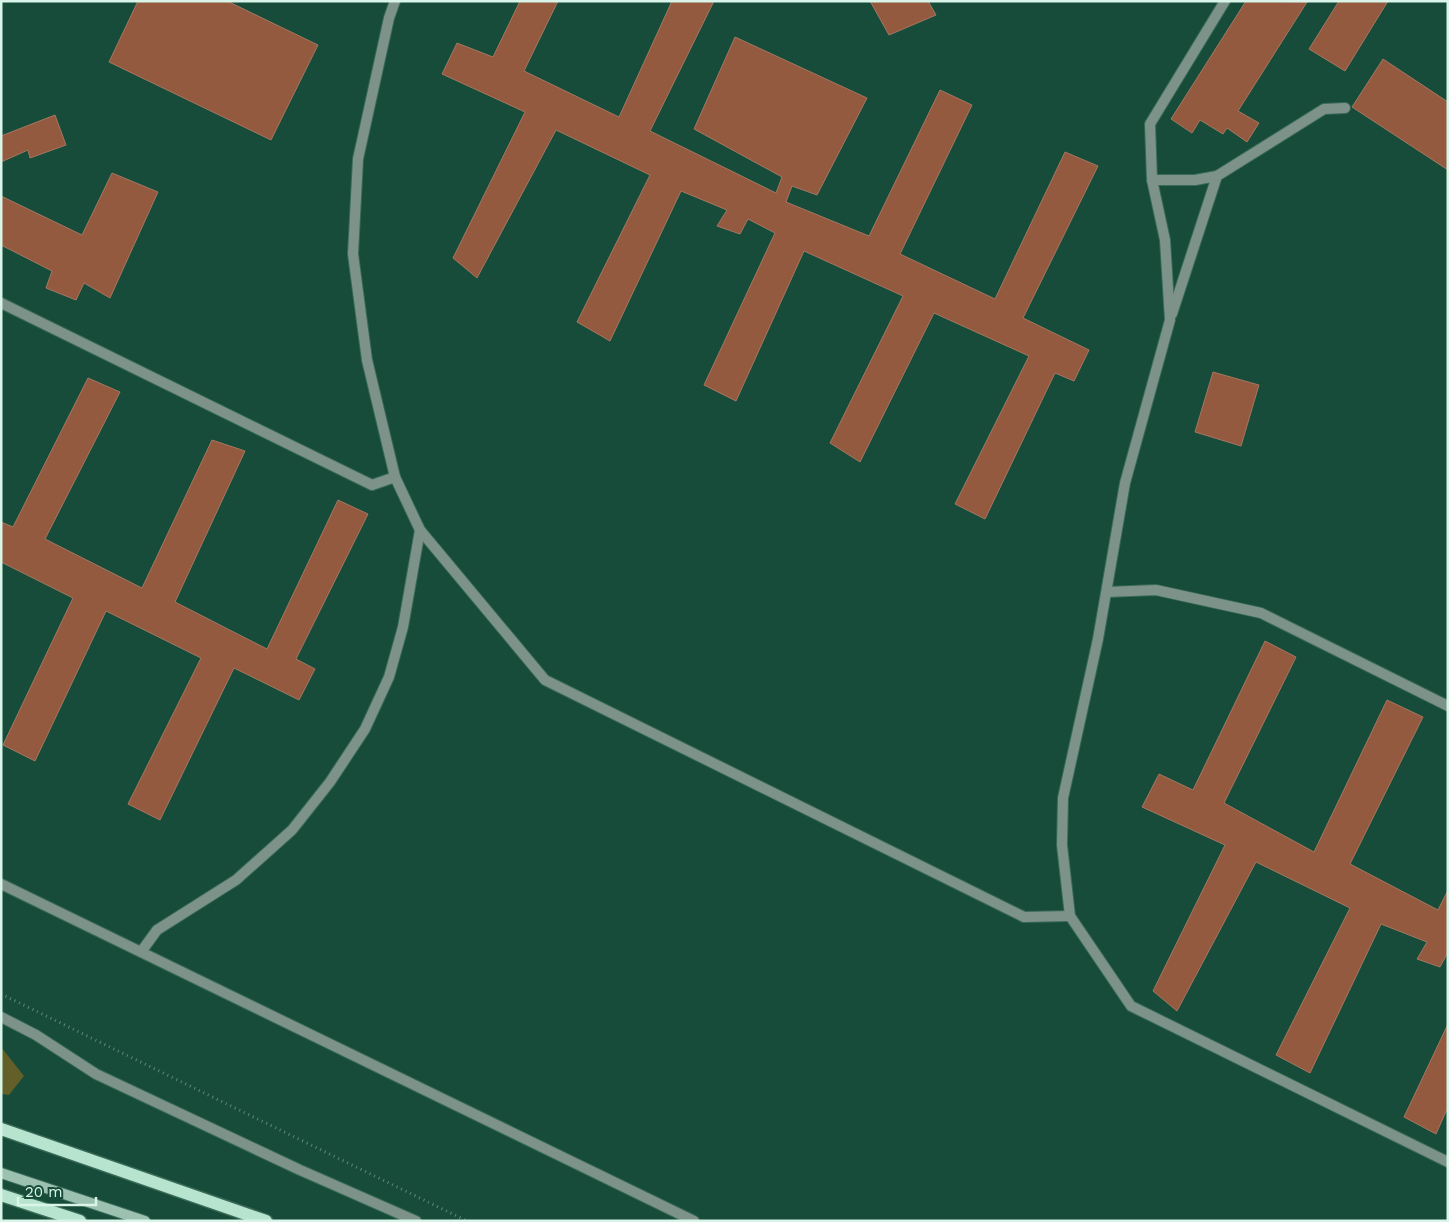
<svg xmlns="http://www.w3.org/2000/svg" width="1449" height="1222" font-family="'Work Sans',sans-serif">
  <style>
    .green { fill: #625f29 }
    .building { fill: #935a3f; stroke: #a57762 }
    .lines { fill: none; stroke-linecap: round; stroke-linejoin: round }
    .lane-casing { stroke: #396a58; stroke-width: 12 }
    .street-casing { stroke: #396a58; stroke-width: 12 }
    .secondary-casing { stroke: #396a58; stroke-width: 12 }
    .primary-casing { stroke: #396a58; stroke-width: 15 }
    .path { stroke: #5d8979; stroke-width: 3; stroke-dasharray: 1 4; stroke-linecap: butt }
    .lane { stroke: #7d9389; stroke-width: 10 }
    .street { stroke: #7d9389; stroke-width: 10 }
    .secondary { stroke: #9dc1b1; stroke-width: 10 }
    .primary { stroke: #b6e4cf; stroke-width: 12 }
  </style>
  <rect width="100%" height="100%" fill="#164c39"/>
  <polygon class="green" points="1,1047 24,1076 9,1095 1,1094"/>
  <g class="building">
    <polygon points="138,1 227,1 318,45 271,140 109,62"/>
    <polygon points="520,1 558,1 524,71 619,117 672,1 714,1 650,131 776,193 782,177 694,129 735,37 867,98 817,195 792,186 786,202 869,236 940,90 972,105 900,254 995,299 1065,152 1098,166 1023,318 1089,350 1074,381 1055,373 985,519 955,504 1029,356 934,313 860,462 830,443 903,296 804,251 736,401 704,385 775,233 748,219 740,234 717,226 727,210 681,191 610,341 577,322 650,175 556,130 477,278 453,258 525,112 442,74 457,43 493,57"/>
    <polygon points="870,1 928,1 936,15 889,35"/>
    <polygon points="1246,1 1307,2 1238,111 1259,123 1247,142 1227,128 1223,134 1200,120 1192,133 1171,119"/>
    <polygon points="1339,1 1388,1 1345,71 1309,49"/>
    <polygon points="1383,59 1448,102 1448,170 1352,107"/>
    <polygon points="55,115 66,145 30,158 28,150 1,162 1,136"/>
    <polygon points="112,173 158,192 110,298 84,283 76,300 46,288 52,271 1,245 1,196 82,235"/>
    <polygon points="1213,372 1259,385 1241,446 1195,432"/>
    <polygon points="88,378 120,392 45,539 142,588 212,440 245,451 175,602 267,649 338,500 368,514 296,659 315,669 299,700 234,668 160,820 128,804 201,658 106,611 35,761 3,745 73,598 1,562 1,522 13,527"/>
    <polygon points="1265,641 1296,657 1224,803 1314,852 1387,700 1423,717 1350,864 1438,910 1448,890 1448,952 1440,967 1417,959 1427,942 1381,924 1310,1073 1276,1055 1350,908 1256,862 1177,1011 1153,991 1225,845 1142,807 1159,774 1193,790"/>
    <polygon points="1448,1024 1448,1107 1436,1134 1404,1117"/>
  </g>
  <g class="lines">
    <g class="lane-casing">
      <g id="lane">
        <polyline points="395,1 389,18 358,159 353,254 367,360 395,477 420,530 545,680 1024,917 1070,916"/>
        <polyline points="1225,1 1150,124 1152,180 1165,240 1170,320 1125,483 1098,639 1063,798 1062,845 1070,916 1131,1006 1448,1162"/>
        <polyline points="1152,180 1195,180 1217,176"/>
        <polyline points="1,303 372,485 395,477"/>
        <polyline points="1172,314 1217,176 1324,109 1345,108"/>
        <polyline points="1107,592 1156,590 1261,613 1448,706"/>
        <polyline points="1,884 694,1221"/>
        <polyline points="141,952 157,930 236,880 292,830 330,782 365,729 389,677 403,627 420,530"/>
      </g>
    </g>
    <g class="street-casing">
      <polyline id="street" points="1,1017 36,1035 96,1074 300,1170 416,1221"/>
    </g>
    <g class="secondary-casing">
      <polyline id="secondary" points="1,1173 145,1221"/>
    </g>
    <g class="primary-casing">
      <g id="primary">
        <polyline points="1,1129 266,1221"/>
        <polyline points="1,1195 80,1221"/>
      </g>
    </g>
    <polyline class="path" points="1,994 467,1221"/>
    <use href="#lane" class="lane"/>
    <use href="#street" class="street"/>
    <use href="#secondary" class="secondary"/>
    <use href="#primary" class="primary"/>
  </g>
  <rect width="1449" height="1222" fill="none" stroke="#d9f4e8" stroke-width="5"/>
  <path d="M18 1197v8h78v-8" fill="none" stroke="#d9f4e8" stroke-width="2.5"/>
  <text x="25" y="1197" font-size="15" fill="#d9f4e8" stroke="#164c39" stroke-width="4" paint-order="stroke">20 m</text>
</svg>
